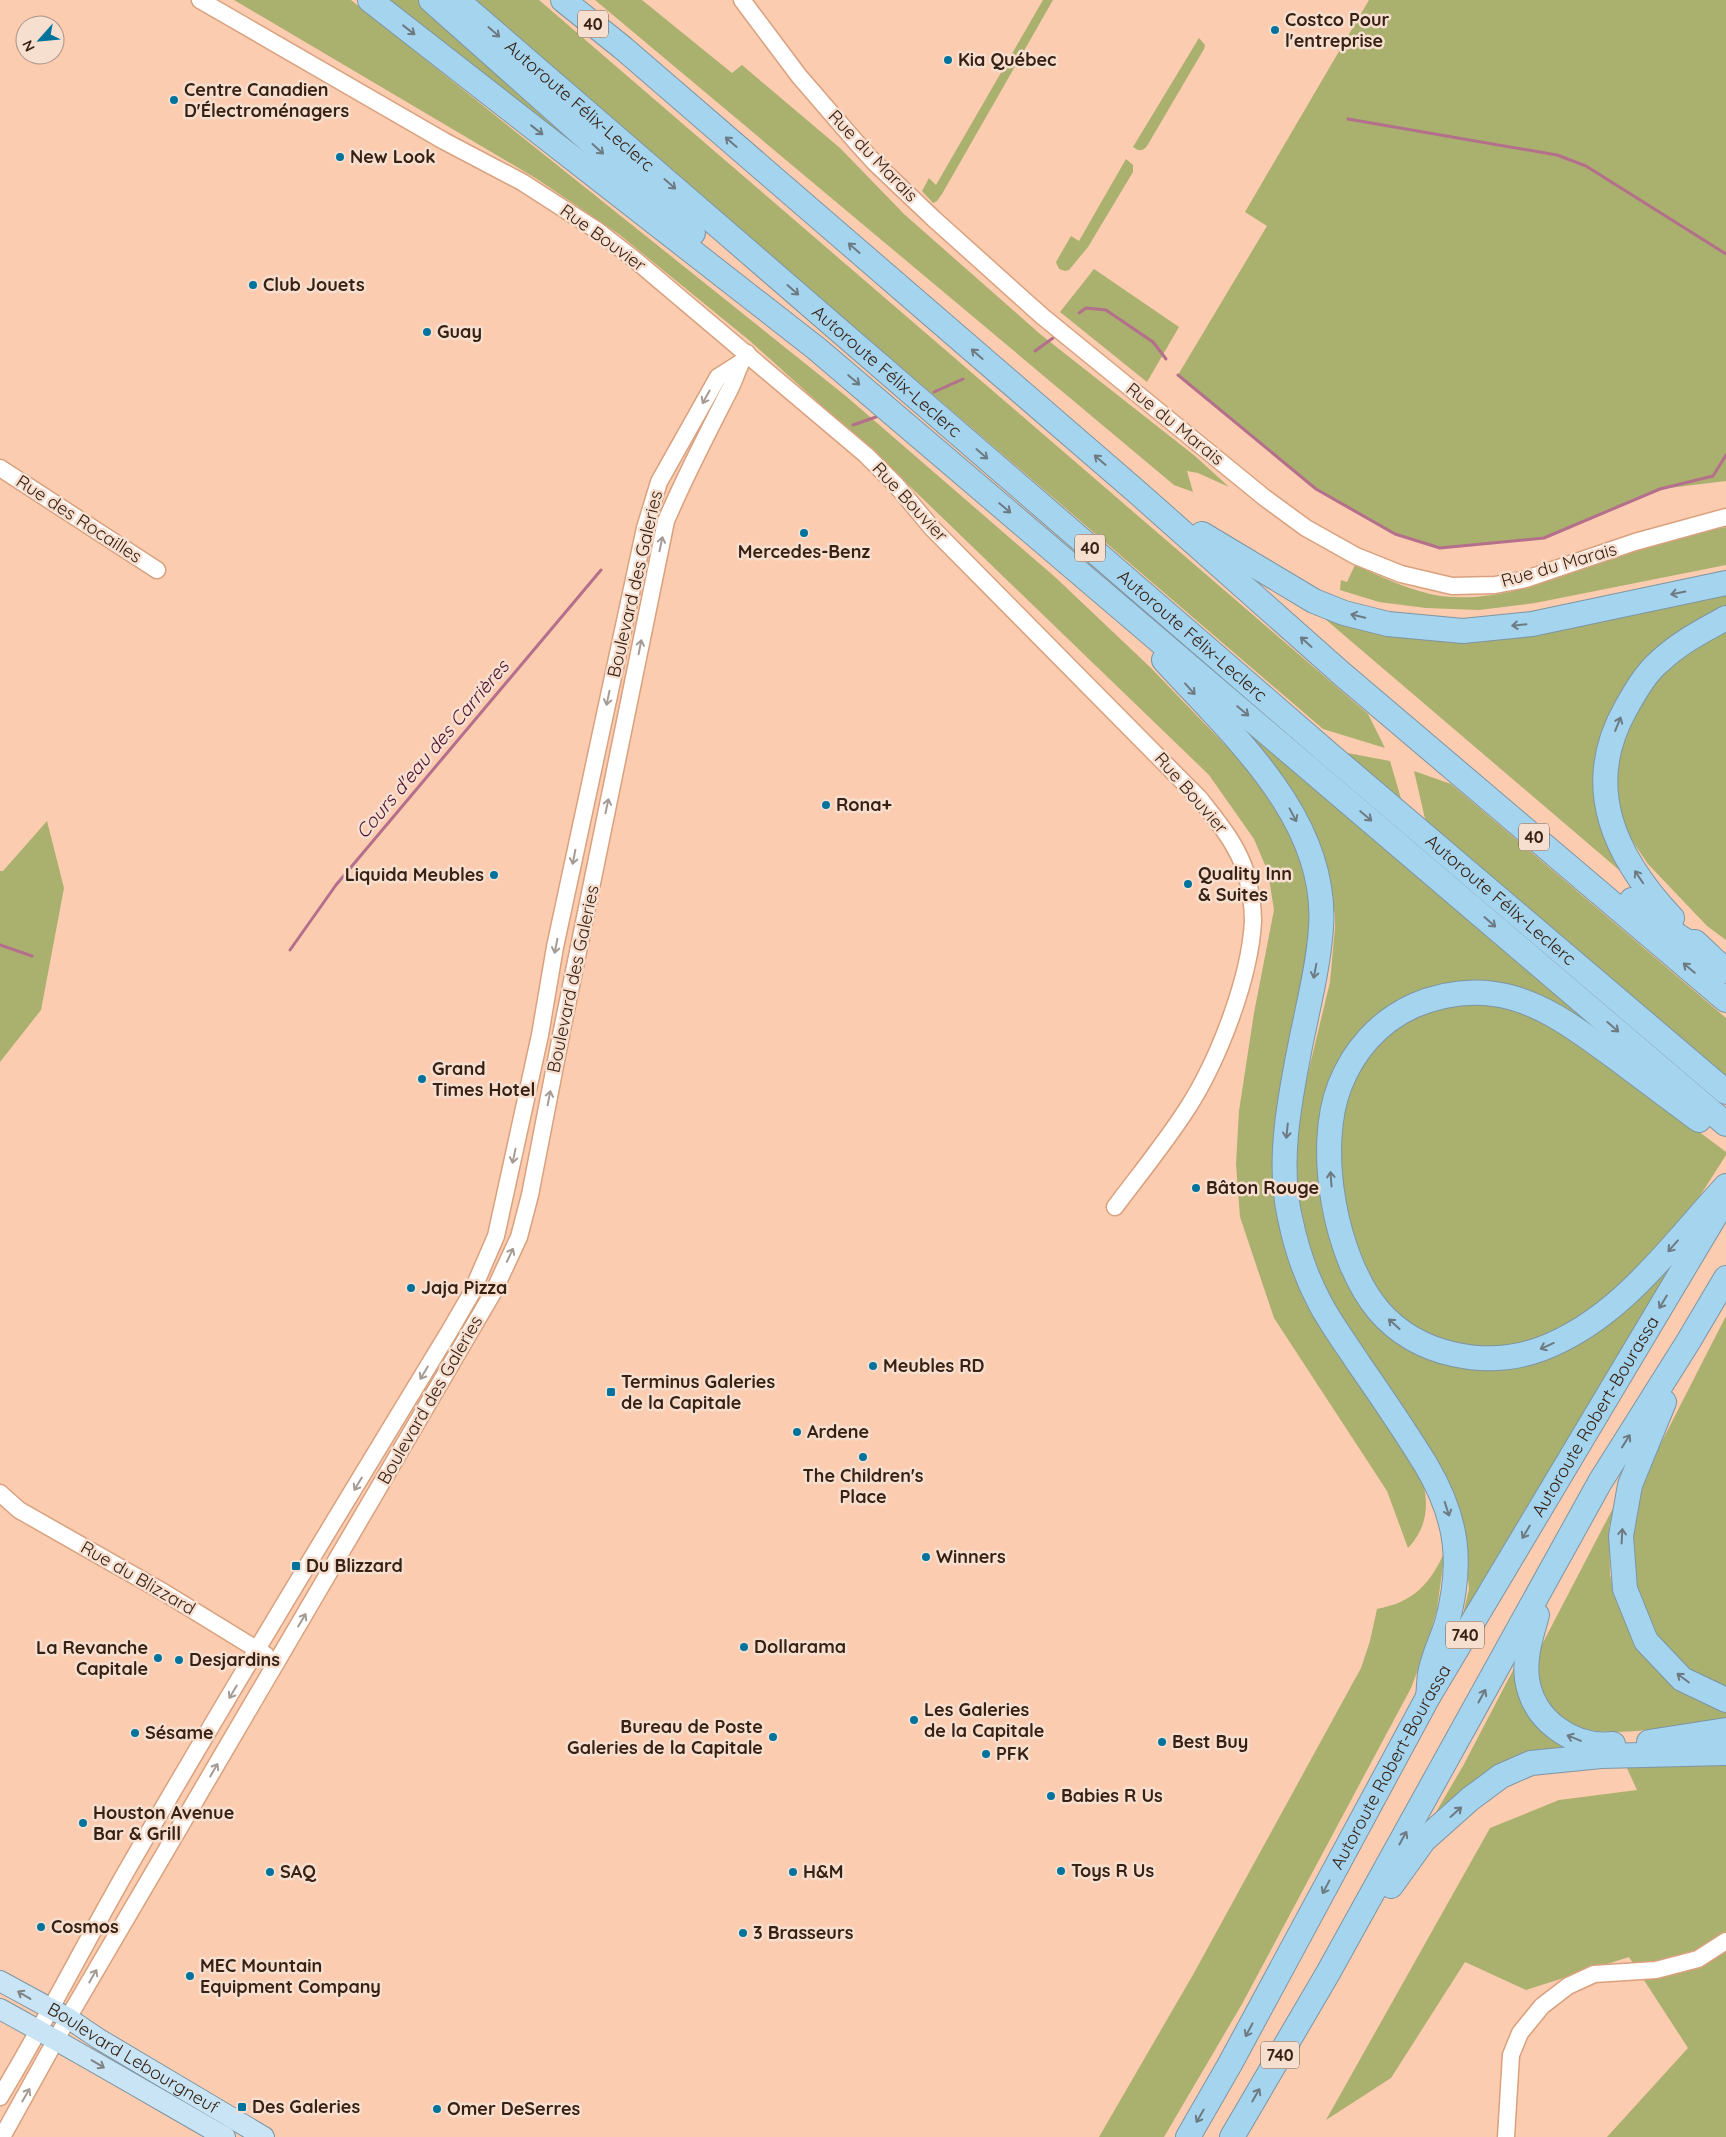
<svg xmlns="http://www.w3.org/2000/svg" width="1726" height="2137" font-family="Quicksand,sans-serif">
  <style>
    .green { fill: #aab06e }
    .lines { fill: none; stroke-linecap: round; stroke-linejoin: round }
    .stream { stroke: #b46f8c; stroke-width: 3 }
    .minor-casing { stroke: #d9a17e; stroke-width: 19 }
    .major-casing { stroke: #7e95a2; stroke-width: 22 }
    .highway-casing { stroke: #7e95a2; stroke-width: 26 }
    .minor { stroke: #fff; stroke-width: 16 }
    .major { stroke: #c9e5f5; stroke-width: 20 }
    .highway { stroke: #a5d4ef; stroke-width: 24 }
    .oneway { stroke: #6e7a81 }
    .oneway2 { stroke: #a59b95 }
    .oneway3 { stroke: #808384 }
    .poi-dot { fill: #00739d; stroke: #f7dfd0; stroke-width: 2 }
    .labels { text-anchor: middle; stroke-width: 5; stroke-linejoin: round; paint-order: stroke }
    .shield { fill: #f7dfd0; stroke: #715a4c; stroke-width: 1 }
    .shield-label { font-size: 16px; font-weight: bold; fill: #372113 }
    .poi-label { font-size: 18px; font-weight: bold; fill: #372113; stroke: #f7dfd0; text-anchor: start }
    .street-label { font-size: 18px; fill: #372113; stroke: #f7dfd0 }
    .water-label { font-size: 19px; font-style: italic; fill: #4d0d2f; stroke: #f7dfd0 }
  </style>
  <rect width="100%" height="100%" fill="#fbccaf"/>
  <g class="green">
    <path d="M 234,0 L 351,0 L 847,397 L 1055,577 L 1151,668 L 1256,777 L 1285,821 L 1301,859 L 1309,882 L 1312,924 L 1283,1230 L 1421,1474 C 1429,1501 1429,1526 1408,1548 L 1387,1491 L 1274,1318 L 1240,1217 L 1236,1164 L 1239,1111 L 1254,1013 L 1274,910 L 1268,872 L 1254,839 L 1209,775 L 893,470 L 750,341 L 620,235 L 537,179 Z"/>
    <polygon points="387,0 418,0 628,193"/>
    <polygon points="469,0 539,0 1368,714 1385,748 1323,729 824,301"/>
    <polygon points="595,0 642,0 732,73 742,65 840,148 904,214 1040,334 1195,456 1229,487 1198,473 1187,471 1193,492 1174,485"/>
    <polygon points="1043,0 1053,0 942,194 937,201 933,203 922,191 929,178 936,185"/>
    <polygon points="1369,0 1726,0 1726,481 1660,489 1544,538 1440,548 1395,534 1316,489 1178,375 1267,226 1245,212"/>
    <path d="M 1199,38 L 1205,45 L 1204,49 L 1147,146 C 1142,152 1139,151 1133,147 Z"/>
    <polygon points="1126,159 1133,165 1133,172 1088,247 1069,270 1065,271 1059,269 1056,262 1071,236 1079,241"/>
    <polygon points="1094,269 1179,327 1147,382 1060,312"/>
    <path d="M 1726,527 L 1726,565 L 1535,603 L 1479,610 L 1426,608 L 1379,602 L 1340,590 L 1341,580 L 1347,582 L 1355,565 C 1382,577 1411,591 1440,596 C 1497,603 1551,580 1602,562 C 1643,548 1684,534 1726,527 Z"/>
    <polygon points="1726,595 1726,610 1704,620 1603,740 1625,875 1311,607 1533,634"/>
    <polygon points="1726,627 1726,940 1707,926 1648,864 1625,830 1617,790 1614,763 1640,697 1672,662"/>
    <polygon points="1197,682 1593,1027 1489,985 1360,1037 1321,1147 1372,1315 1478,1367 1540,1362 1601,1327 1679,1257 1460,1627 1469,1589 1464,1535 1317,1283 1298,1214 1293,1152 1302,1098 1330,982 1335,927 1335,915 1326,871"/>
    <polygon points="1342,752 1390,761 1402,802"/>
    <polygon points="1414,771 1451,784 1726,1018 1726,1079 1426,823"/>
    <polygon points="47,821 64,888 41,1010 0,1062 0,871 3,871"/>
    <polygon points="1496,1002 1565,1031 1726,1152 1726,1155 1689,1213 1626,1283 1597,1306 1531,1345 1475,1350 1412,1332 1372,1289 1343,1214 1339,1124 1351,1078 1370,1046 1421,1008"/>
    <polygon points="1726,1316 1726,1692 1689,1671 1660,1643 1644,1615 1629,1557 1639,1497 1659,1447"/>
    <path d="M 1624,1487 L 1609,1526 L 1610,1575 L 1617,1603 L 1634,1639 L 1652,1665 L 1687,1691 L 1726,1708 L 1726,1718 C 1685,1724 1604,1743 1568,1723 C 1545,1710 1538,1680 1536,1656 Z"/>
    <path d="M 1445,1551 L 1437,1609 L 1427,1646 L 1411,1688 L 1242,2004 L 1164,2137 L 1099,2137 L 1194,1973 L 1361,1668 L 1370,1641 L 1377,1609 C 1414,1602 1430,1584 1445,1551 Z"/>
    <polygon points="1520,1657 1568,1747 1440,1815 1436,1812 1463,1766"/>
    <polygon points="1626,1766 1726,1766 1726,2137 1607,2137 1688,2048 1629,1957 1526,1990 1465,1962 1391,2078 1326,2120 1490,1828 1559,1800 1637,1790"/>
  </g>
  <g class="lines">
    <g class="stream">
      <polyline points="1348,119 1557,155 1586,166 1726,254"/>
      <polyline points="1079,313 1086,308 1106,310 1153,342 1166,359"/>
      <polyline points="1035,351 1053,338"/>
      <polyline points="1178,375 1316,489 1395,534 1440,548 1544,538 1660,489 1713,476 1726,455"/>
      <polyline points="934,392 963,379"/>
      <polyline points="853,425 876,417"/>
      <polyline points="0,945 32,956"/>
      <polyline points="290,950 336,885 601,570"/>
    </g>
    <g class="minor-casing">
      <g id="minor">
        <path d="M 200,0 L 444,141 L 522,182 L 598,231 L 634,259 L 866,455 L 896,485 L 932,528 L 1200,799 C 1218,822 1237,844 1246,873 C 1250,888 1253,905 1253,921 C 1250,979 1218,1061 1187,1109 C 1165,1143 1139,1175 1115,1207"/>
        <polyline points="742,0 799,76 856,142 874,162 934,219 1042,316 1265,498 1306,528 1356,556 1401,574 1452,586 1495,585 1526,579 1635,542 1726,517"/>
        <polyline points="0,468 157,570"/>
        <polyline points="0,1493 19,1510 165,1593 266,1655"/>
        <path d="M 0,2097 C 46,2021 86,1941 131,1863 C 234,1685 342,1508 449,1332 L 471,1294 L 496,1236 L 540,1035 L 555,947 L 645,528 L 659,482 L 718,377 L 740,363"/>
        <path d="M 2,2137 L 68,2018 L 494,1291 L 519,1237 L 530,1195 L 562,1030 L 666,521 C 685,476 707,434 729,391 C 736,378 738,365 747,353"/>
        <polyline points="1506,2137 1511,2055 1520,2033 1542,2006 1568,1986 1594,1974 1656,1970 1698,1959 1726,1941"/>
      </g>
    </g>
    <g class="major-casing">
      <g id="major">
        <path id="s1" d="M 0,1981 L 68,2018 L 99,2039 L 264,2137"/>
        <path d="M 0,2009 C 75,2050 150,2094 225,2137"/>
      </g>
    </g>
    <g class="highway-casing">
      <g id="highway">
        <polyline points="370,0 817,349 1726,1124"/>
        <polyline points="431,0 693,233"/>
        <path id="s2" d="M 457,0 L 1329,754 L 1726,1092"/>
        <polyline points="563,0 623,48 1137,492 1342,674 1726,1000"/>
        <polyline points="1202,534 1314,601 1344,613 1388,624 1463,631 1532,624 1726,583"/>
        <path d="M 1164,660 C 1231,734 1329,818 1321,928 C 1318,971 1306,1014 1298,1057 C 1288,1109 1278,1165 1290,1218 C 1296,1247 1306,1277 1320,1303 C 1331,1324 1346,1344 1359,1364 C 1382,1397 1405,1431 1426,1465 C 1458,1519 1463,1563 1447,1623 C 1442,1640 1433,1656 1430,1674 C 1429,1681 1429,1689 1428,1697"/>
        <polyline points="1632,900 1678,936 1705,953"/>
        <path d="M 1672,918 C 1615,857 1581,787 1626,708 C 1635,692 1645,674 1659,662 C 1679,643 1702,631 1726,618"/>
        <polyline points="1695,942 1726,971"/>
        <path d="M 1699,1120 C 1674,1101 1649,1083 1624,1064 C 1586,1036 1542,1000 1494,994 C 1466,990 1439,995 1413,1006 C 1379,1022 1354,1050 1340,1085 C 1315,1148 1335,1259 1379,1311 C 1418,1356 1486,1369 1541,1349 C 1621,1319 1671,1245 1726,1186"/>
        <polyline points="1664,1402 1630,1485 1621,1536 1625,1589 1646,1641 1682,1679 1726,1700"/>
        <path d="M 1537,1615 C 1531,1636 1524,1657 1527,1679 C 1533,1720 1572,1748 1613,1744"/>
        <polyline points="1649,1742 1726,1730"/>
        <polyline points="1391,1886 1424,1840 1470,1799 1501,1776 1531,1763 1601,1756 1726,1753"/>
        <path id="s3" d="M 1188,2137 L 1230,2064 L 1428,1697 L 1718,1211"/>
        <polyline points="1232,2137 1328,1973 1600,1482 1688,1342 1726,1278"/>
      </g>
    </g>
    <use href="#minor" class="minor"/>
    <use href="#major" class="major"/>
    <use href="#highway" class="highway"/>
  </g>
  <defs><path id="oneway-shaft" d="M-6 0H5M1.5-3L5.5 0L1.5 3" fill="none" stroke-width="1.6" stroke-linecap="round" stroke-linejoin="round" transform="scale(1.25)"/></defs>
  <g class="oneway">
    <use href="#oneway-shaft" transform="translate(409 30) rotate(38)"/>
    <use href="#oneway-shaft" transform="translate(494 32) rotate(41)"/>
    <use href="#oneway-shaft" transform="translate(537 130) rotate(38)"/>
    <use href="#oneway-shaft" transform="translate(731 142) rotate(-139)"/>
    <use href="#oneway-shaft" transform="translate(598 149) rotate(42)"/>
    <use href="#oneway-shaft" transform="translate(670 184) rotate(41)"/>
    <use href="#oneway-shaft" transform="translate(854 248) rotate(-139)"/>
    <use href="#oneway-shaft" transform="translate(793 290) rotate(41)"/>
    <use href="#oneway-shaft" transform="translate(977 354) rotate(-139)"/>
    <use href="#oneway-shaft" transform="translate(854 380) rotate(40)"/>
    <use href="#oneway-shaft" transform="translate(982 454) rotate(41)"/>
    <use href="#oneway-shaft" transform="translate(1100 460) rotate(-139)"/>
    <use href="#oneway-shaft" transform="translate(1005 508) rotate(40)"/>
    <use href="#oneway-shaft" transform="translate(1678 593) rotate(169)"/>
    <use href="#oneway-shaft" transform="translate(1358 616) rotate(-166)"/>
    <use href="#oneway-shaft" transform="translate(1519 625) rotate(174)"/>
    <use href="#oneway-shaft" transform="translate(1306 642) rotate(-138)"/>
    <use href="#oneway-shaft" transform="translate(1190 689) rotate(48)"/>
    <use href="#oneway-shaft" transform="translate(1243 711) rotate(40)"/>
    <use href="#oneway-shaft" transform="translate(1618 724) rotate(-68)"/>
    <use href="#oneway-shaft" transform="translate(1293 815) rotate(62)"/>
    <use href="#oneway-shaft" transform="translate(1366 816) rotate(40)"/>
    <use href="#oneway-shaft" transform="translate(1639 877) rotate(-124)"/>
    <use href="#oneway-shaft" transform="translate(1490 922) rotate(41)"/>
    <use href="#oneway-shaft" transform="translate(1689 968) rotate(-140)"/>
    <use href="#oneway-shaft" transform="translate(1315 971) rotate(101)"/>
    <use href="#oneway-shaft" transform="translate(1613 1027) rotate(41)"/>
    <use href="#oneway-shaft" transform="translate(1287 1131) rotate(96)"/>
    <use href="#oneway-shaft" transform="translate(1331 1179) rotate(-94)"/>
    <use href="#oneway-shaft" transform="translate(1673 1246) rotate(131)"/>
    <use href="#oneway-shaft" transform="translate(1663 1302) rotate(121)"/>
    <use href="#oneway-shaft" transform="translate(1394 1324) rotate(-138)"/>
    <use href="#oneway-shaft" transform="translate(1547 1346) rotate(156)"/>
    <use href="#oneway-shaft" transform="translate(1626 1441) rotate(-58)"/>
    <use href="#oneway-shaft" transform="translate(1447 1509) rotate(72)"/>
    <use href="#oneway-shaft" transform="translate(1526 1532) rotate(121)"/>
    <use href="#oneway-shaft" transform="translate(1622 1536) rotate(-87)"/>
    <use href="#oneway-shaft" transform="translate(1683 1678) rotate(-143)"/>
    <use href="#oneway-shaft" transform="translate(1482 1696) rotate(-61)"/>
    <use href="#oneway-shaft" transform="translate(1574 1738) rotate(-158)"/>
    <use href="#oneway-shaft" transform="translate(1456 1812) rotate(-42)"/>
    <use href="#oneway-shaft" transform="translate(1403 1838) rotate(-61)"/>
    <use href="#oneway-shaft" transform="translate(1326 1887) rotate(118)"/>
    <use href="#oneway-shaft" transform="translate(1249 2030) rotate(118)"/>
    <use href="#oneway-shaft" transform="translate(1256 2095) rotate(-60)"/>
    <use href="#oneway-shaft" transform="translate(1200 2116) rotate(120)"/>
  </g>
  <g class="oneway2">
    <use href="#oneway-shaft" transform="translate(706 397) rotate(119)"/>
    <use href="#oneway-shaft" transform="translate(661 544) rotate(-78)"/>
    <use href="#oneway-shaft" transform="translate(640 647) rotate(-79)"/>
    <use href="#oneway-shaft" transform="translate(608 698) rotate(102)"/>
    <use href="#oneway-shaft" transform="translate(607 806) rotate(-78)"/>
    <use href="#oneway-shaft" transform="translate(574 857) rotate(101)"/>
    <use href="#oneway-shaft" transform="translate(556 946) rotate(101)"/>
    <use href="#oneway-shaft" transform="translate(549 1098) rotate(-79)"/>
    <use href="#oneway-shaft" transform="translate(514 1156) rotate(102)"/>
    <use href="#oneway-shaft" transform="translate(510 1255) rotate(-65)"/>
    <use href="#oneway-shaft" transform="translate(424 1373) rotate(121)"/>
    <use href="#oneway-shaft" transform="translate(358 1484) rotate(121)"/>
    <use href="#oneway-shaft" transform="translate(302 1620) rotate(-59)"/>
    <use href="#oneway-shaft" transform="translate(233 1692) rotate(121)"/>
    <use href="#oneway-shaft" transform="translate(214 1770) rotate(-60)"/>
    <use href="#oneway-shaft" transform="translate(93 1976) rotate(-60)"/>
    <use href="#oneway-shaft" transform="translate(26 2095) rotate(-60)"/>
  </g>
  <g class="oneway3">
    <use href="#oneway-shaft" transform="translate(24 1995) rotate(-149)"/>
    <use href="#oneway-shaft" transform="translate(98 2064) rotate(31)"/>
  </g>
  <g class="poi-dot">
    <circle cx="1275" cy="30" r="5"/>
    <circle cx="948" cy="60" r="5"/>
    <circle cx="174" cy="100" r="5"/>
    <circle cx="340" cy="157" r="5"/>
    <circle cx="253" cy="285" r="5"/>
    <circle cx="427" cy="332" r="5"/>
    <circle cx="804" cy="533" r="5"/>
    <circle cx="826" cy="805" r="5"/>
    <circle cx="494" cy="875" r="5"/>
    <circle cx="1188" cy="884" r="5"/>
    <circle cx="422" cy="1079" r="5"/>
    <circle cx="1196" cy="1188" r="5"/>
    <circle cx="411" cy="1288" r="5"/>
    <circle cx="873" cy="1366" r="5"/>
    <rect x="606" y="1387" width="10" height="10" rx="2.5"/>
    <circle cx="797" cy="1432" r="5"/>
    <circle cx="863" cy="1457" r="5"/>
    <circle cx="926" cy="1557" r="5"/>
    <rect x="291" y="1561" width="10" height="10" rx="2.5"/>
    <circle cx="744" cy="1647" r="5"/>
    <circle cx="158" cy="1658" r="5"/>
    <circle cx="179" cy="1660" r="5"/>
    <circle cx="914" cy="1720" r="5"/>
    <circle cx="135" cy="1733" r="5"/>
    <circle cx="773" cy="1737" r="5"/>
    <circle cx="1162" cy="1742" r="5"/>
    <circle cx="986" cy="1754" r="5"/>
    <circle cx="1051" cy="1796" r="5"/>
    <circle cx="83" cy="1823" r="5"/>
    <circle cx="1061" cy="1871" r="5"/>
    <circle cx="270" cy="1872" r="5"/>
    <circle cx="793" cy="1872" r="5"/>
    <circle cx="41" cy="1927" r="5"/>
    <circle cx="743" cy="1933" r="5"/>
    <circle cx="190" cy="1976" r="5"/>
    <rect x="237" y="2102" width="10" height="10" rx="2.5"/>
    <circle cx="437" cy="2109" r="5"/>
  </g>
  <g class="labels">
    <g class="shield">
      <rect x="578" y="10.5" width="30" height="27" rx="4"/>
      <rect x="1075" y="534.5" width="30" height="27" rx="4"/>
      <rect x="1519" y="823.5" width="30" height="27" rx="4"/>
      <rect x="1446" y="1621.5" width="38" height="27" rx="4"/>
      <rect x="1261" y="2041.5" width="38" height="27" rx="4"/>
    </g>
    <g class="shield-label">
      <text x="593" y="30">40</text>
      <text x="1090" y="554">40</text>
      <text x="1534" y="843">40</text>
      <text x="1465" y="1641">740</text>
      <text x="1280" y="2061">740</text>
    </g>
    <g class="poi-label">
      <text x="1285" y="26">Costco Pour<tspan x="1285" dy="21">l'entreprise</tspan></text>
      <text x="958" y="66">Kia Québec</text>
      <text x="184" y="96">Centre Canadien<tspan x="184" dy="21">D'Électroménagers</tspan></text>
      <text x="350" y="163">New Look</text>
      <text x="263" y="291">Club Jouets</text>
      <text x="437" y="338">Guay</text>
      <text x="804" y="558" text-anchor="middle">Mercedes-Benz</text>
      <text x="836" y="811">Rona+</text>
      <text x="1198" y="880">Quality Inn<tspan x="1198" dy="21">&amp; Suites</tspan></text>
      <text x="484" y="881" text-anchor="end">Liquida Meubles</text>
      <text x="432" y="1075">Grand<tspan x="432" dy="21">Times Hotel</tspan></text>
      <text x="1206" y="1194">Bâton Rouge</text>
      <text x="421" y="1294">Jaja Pizza</text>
      <text x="883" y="1372">Meubles RD</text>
      <text x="621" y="1388">Terminus Galeries<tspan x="621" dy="21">de la Capitale</tspan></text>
      <text x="807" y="1438">Ardene</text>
      <text x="863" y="1482" text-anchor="middle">The Children's<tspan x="863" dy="21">Place</tspan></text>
      <text x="936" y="1563">Winners</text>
      <text x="306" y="1572">Du Blizzard</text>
      <text x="754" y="1653">Dollarama</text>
      <text x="148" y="1654" text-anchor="end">La Revanche<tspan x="148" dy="21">Capitale</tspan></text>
      <text x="189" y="1666">Desjardins</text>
      <text x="924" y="1716">Les Galeries<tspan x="924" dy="21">de la Capitale</tspan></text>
      <text x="763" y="1733" text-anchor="end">Bureau de Poste<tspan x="763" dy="21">Galeries de la Capitale</tspan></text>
      <text x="145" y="1739">Sésame</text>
      <text x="1172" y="1748">Best Buy</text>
      <text x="996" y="1760">PFK</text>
      <text x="1061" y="1802">Babies R Us</text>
      <text x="93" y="1819">Houston Avenue<tspan x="93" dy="21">Bar &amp; Grill</tspan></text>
      <text x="1071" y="1877">Toys R Us</text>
      <text x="280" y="1878">SAQ</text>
      <text x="803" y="1878">H&amp;M</text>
      <text x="51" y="1933">Cosmos</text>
      <text x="753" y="1939">3 Brasseurs</text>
      <text x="200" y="1972">MEC Mountain<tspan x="200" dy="21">Equipment Company</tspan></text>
      <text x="252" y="2113">Des Galeries</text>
      <text x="447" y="2115">Omer DeSerres</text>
    </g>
    <g class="street-label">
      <text dy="6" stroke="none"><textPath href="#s2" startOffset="162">Autoroute Félix-Leclerc</textPath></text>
      <text transform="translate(873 156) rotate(46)" y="6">Rue du Marais</text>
      <text transform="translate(603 238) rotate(36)" y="6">Rue Bouvier</text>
      <text dy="6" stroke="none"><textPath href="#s2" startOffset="568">Autoroute Félix-Leclerc</textPath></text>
      <text transform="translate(1175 424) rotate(39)" y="6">Rue du Marais</text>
      <text transform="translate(910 502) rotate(47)" y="6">Rue Bouvier</text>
      <text transform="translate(79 519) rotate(33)" y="6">Rue des Rocailles</text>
      <text transform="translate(1559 565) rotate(-16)" y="6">Rue du Marais</text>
      <text transform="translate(635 584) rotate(-77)" y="6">Boulevard des Galeries</text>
      <text dy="6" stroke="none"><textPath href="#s2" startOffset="972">Autoroute Félix-Leclerc</textPath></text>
      <text transform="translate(1191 793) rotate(49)" y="6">Rue Bouvier</text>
      <text dy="6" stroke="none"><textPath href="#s2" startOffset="1378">Autoroute Félix-Leclerc</textPath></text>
      <text transform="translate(573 979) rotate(-78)" y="6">Boulevard des Galeries</text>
      <text transform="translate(430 1400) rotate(-60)" y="6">Boulevard des Galeries</text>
      <text dy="6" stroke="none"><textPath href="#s3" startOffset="828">Autoroute Robert-Bourassa</textPath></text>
      <text transform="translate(138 1578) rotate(30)" y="6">Rue du Blizzard</text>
      <text dy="6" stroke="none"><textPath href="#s3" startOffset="422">Autoroute Robert-Bourassa</textPath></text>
      <text dy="6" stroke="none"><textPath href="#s1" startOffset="154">Boulevard Lebourgneuf</textPath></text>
    </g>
    <g class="water-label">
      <text transform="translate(432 749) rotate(-50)" y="7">Cours d'eau des Carrières</text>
    </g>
  </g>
  <g transform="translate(40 40) rotate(243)"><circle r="24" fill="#f7dfd0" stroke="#aa9384"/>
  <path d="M0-4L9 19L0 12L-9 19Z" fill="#00739d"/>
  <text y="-8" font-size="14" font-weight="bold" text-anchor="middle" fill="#372113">N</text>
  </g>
</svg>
